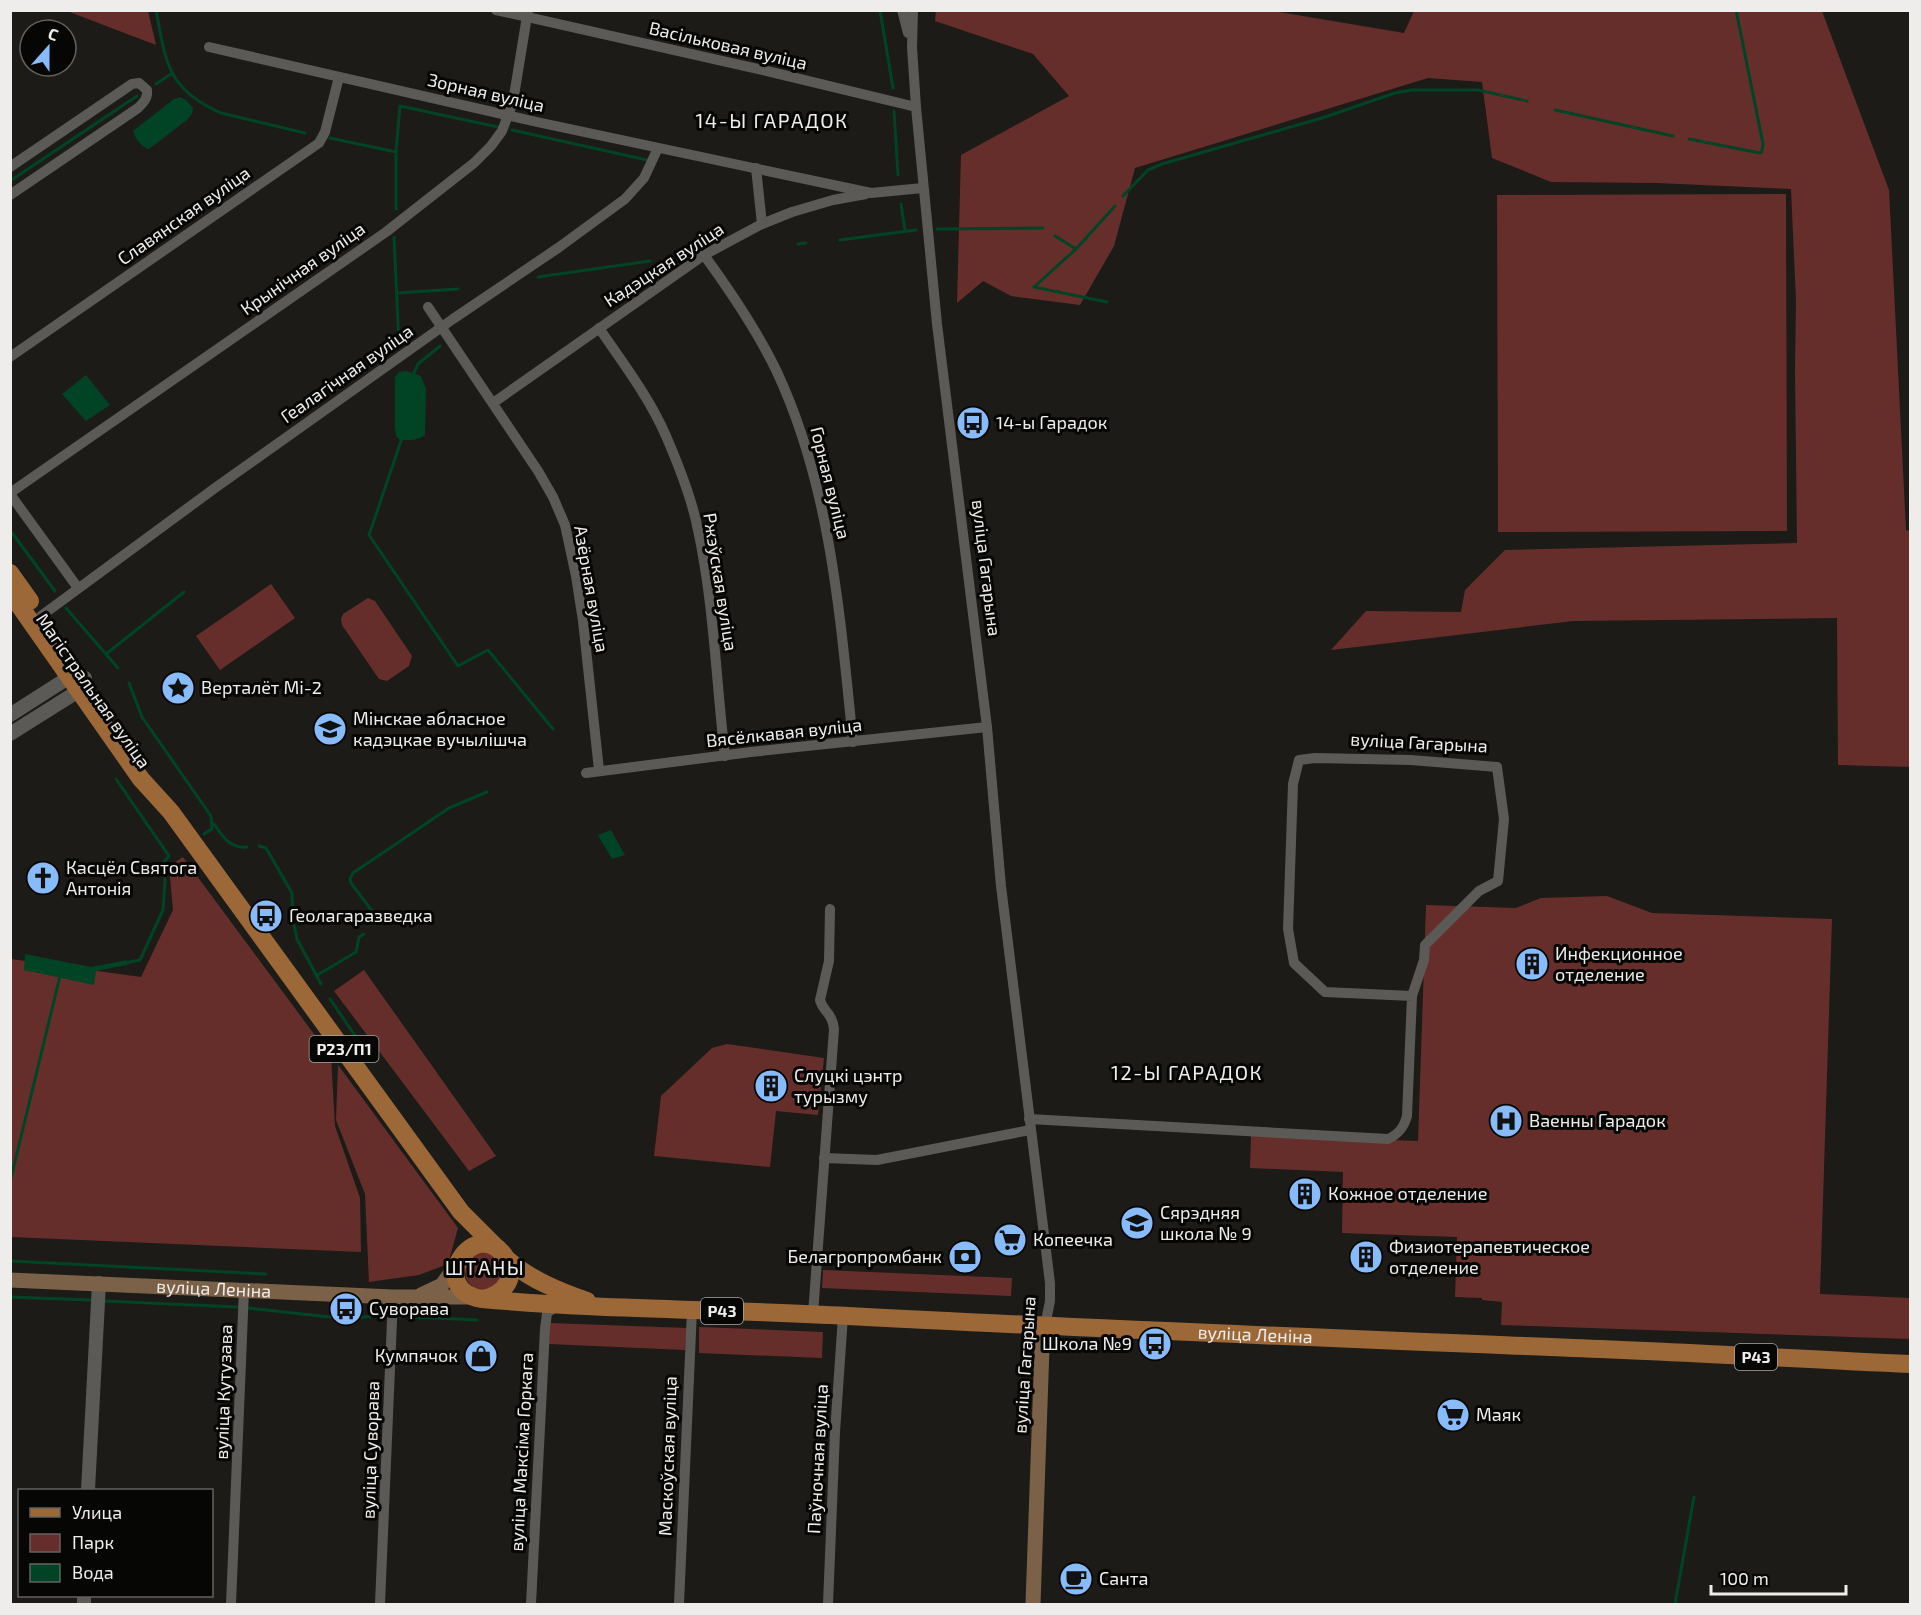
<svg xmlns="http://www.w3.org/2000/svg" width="1921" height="1615" font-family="'Exo 2',sans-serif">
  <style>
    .green { fill: #662e2b }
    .water { fill: #014425 }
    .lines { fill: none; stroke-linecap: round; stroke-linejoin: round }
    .stream { stroke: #014425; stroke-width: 3 }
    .minor { stroke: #5b5a56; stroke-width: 10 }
    .tertiary { stroke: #5b5a56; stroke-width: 14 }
    .secondary { stroke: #7b6147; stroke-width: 15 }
    .primary { stroke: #9c6838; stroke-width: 18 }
    .labels { text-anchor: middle; stroke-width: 6; stroke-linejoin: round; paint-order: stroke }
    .shield { fill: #060605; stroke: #a8a8a6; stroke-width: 1.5 }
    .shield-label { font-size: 16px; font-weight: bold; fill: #eeedeb }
    .street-label { font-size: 18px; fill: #eeedeb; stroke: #060605 }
    .poi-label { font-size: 18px; fill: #eeedeb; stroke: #060605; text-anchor: start }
    .neighbourhood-label { font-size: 20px; letter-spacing: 1.5px; fill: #eeedeb; stroke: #060605 }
  </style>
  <rect width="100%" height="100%" fill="#1c1b18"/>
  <g class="green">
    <polygon points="936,10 1273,11 1404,33 1414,11 1822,11 1889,190 1906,530 1910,531 1910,767 1838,765 1837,618 1573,621 1331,650 1366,611 1461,612 1465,590 1505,550 1797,543 1795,369 1796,301 1791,189 1657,183 1551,182 1492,158 1482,82 1428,78 1135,168 1114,246 1080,305 1011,296 983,281 957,303 961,155 1069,96 1033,54 935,21"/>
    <polygon points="67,11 148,11 156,45"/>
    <polygon points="1786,194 1787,531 1498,532 1497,195"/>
    <polygon points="271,584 295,618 220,670 196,636"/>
    <polygon points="368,598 375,601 412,656 409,666 387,681 379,679 342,625 341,619 343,614"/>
    <polygon points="183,857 331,1057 335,1126 360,1198 361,1252 11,1237 11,959 141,977 173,910 169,866"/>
    <polygon points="1607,896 1652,913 1832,919 1820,1294 1910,1298 1910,1339 1501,1325 1502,1302 1482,1300 1482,1298 1455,1297 1457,1237 1342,1233 1343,1172 1250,1168 1251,1135 1418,1141 1426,905 1516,908 1541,898"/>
    <polygon points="364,970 496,1156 469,1171 334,991"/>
    <polygon points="727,1044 824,1058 818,1115 776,1111 770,1167 654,1156 661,1096 712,1048"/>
    <polygon points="338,1065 458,1228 448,1264 419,1275 369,1282 365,1194 336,1120"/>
    <path d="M 489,1252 L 503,1264 L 501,1283 L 483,1292 C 471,1287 464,1282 465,1267 L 476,1253 Z"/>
    <polygon points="823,1270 1012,1278 1011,1296 822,1288"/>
    <polygon points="550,1323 687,1328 685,1350 549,1344"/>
    <polygon points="699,1327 823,1332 822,1358 699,1353"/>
  </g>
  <g class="water">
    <path d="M 180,97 L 186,100 L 193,108 L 192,114 L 187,120 L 149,149 C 142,148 135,138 133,131 L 174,99 Z"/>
    <path d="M 406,371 L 421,376 L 426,389 L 425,435 C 417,441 409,440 400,440 L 396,436 L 395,428 L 395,377 L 399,372 Z"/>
    <polygon points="86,375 110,405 86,421 62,394"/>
    <polygon points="611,830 625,855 612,859 598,835"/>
    <polygon points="25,954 91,967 127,960 127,965 96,971 94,985 24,970"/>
  </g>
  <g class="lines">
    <g class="stream">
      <path d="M 156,10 C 166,63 167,89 221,113 L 305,133"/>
      <polyline points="880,10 893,88"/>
      <polyline points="156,84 171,74"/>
      <polyline points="1555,110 1673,136"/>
      <polyline points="894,111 898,175"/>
      <polyline points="512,130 647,160"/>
      <polyline points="330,138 396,152"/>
      <polyline points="1689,139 1760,153 1762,151 1763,144 1736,10"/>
      <polyline points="10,181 137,96"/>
      <polyline points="1123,196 1148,170 1162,164 1322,118 1395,93 1412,90 1478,90 1527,101"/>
      <polyline points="901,204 905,231"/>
      <polyline points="396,209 396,152 400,106 498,127"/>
      <polyline points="937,229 1043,228"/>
      <polyline points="1055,236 1076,249 1034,287 1107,302"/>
      <polyline points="394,237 399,345"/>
      <polyline points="840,240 916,230"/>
      <polyline points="798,244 806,243"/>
      <polyline points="1076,249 1115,206"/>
      <polyline points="538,277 650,261"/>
      <polyline points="397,293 458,289"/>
      <polyline points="413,375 418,364 440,346"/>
      <polyline points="402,438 369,535 458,666 488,650 553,729"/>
      <polyline points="10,530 55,591"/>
      <polyline points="66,608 118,668"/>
      <polyline points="106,654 184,592"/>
      <polyline points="129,683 142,717 211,816 212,829 204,834"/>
      <polyline points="116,779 169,856 163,863 165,881 163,910 140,960 125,963"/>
      <path d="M 214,824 C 222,836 230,849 247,847"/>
      <polyline points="259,846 266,848 292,893 293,920 297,939 321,984"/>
      <polyline points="376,924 377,919 375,915 351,883 350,879 353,873 449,808 487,792"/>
      <polyline points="316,976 356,952 359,937 364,934"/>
      <polyline points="330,999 356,1037"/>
      <polyline points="10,1182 60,976"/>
      <polyline points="10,1261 266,1274"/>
      <polyline points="10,1297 92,1300"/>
      <polyline points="104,1301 237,1307"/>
      <polyline points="248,1308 339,1318 383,1316"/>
      <polyline points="395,1316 477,1320"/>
      <polyline points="1675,1604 1694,1497"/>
    </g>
    <g class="minor">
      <polyline points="496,10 771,72 916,107"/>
      <polyline points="902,10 908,33"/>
      <polyline points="913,10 912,47 916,107 937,324 987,727 1001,886 1050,1283 1050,1301 1045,1326"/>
      <polyline points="209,47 537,122 871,193 923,188"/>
      <path d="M 10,167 L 132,84 L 139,83 L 147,90 C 148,98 144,102 138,108 L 10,195"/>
      <polyline points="756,168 762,224"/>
      <path d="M 704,255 C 731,292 757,330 777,372 C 831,488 840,616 853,742"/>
      <polyline points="428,307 538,471 553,497 565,525 576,576 583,621 599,770"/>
      <path d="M 599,328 C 623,363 649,397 666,436 C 679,466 692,499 698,530 C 714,604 716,681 725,756"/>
      <polyline points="10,357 319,143 325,132 339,77"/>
      <polyline points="493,403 704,255 762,224 792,212 833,200 866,194"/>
      <polyline points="10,493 386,232 474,163 491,146 502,131 513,102 528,10"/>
      <polyline points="10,494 78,588"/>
      <polyline points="41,616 215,488 453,319 558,248 625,199 644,178 658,148"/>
      <polyline points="586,773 751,752 987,727"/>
      <path d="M 1029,1119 L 1388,1139 C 1399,1134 1404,1127 1407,1116 L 1412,996 L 1424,960 L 1425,945 L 1479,891 L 1498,881 L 1504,819 L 1497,767 L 1411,760 L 1315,758 L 1299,760 L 1293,784 L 1288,929 L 1294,963 L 1325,992 L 1412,996"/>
      <polyline points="824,1158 877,1160 1030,1130"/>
      <path d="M 813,1314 L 834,1029 C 832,1012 823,1012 820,1000 L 829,961 L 830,909"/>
      <polyline points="231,1604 244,1289"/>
      <polyline points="380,1604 393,1297"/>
      <polyline points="531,1604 545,1329 547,1313 558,1305"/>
      <polyline points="679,1604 692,1310"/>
      <polyline points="828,1604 835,1432 843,1316"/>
    </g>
    <g class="tertiary">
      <polyline points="10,715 71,676 85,678 80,690 10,734"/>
      <polyline points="88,1490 99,1283"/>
      <polyline points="84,1604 84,1596"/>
    </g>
    <g class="secondary">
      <path id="s1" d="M 10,1280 L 393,1297 L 475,1297"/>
      <polyline points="421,1295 442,1285 457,1264"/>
      <polyline points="1033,1604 1042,1348 1045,1326"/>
    </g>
    <g class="primary">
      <polyline points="10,573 30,601"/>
      <polyline points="10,592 141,779 171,812 461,1212 497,1248"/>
      <path d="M 508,1260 C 531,1280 559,1291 587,1301"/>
      <path id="s2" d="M 482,1299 C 504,1296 520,1275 504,1255 C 474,1216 425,1289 482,1299 C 603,1310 726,1309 848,1316 C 1090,1329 1331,1338 1573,1348 C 1686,1352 1798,1359 1910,1364"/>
    </g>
  </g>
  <defs>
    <g id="bus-disc" transform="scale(1.725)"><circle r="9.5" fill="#87bbfb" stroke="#060605"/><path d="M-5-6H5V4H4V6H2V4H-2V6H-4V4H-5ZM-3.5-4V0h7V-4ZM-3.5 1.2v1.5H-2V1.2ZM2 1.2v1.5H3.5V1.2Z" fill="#111"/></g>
    <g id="sight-disc" transform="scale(1.725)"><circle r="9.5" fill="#87bbfb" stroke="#060605"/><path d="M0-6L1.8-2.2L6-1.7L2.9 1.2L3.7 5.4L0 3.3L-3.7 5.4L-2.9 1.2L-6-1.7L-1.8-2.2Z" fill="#111"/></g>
    <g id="school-disc" transform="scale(1.725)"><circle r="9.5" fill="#87bbfb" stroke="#060605"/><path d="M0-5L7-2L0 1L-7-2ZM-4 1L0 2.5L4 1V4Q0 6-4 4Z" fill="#111"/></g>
    <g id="church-disc" transform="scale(1.725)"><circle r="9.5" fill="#87bbfb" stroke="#060605"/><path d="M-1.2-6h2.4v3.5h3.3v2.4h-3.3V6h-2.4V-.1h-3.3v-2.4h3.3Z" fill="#111"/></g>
    <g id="building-disc" transform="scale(1.725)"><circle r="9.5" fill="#87bbfb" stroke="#060605"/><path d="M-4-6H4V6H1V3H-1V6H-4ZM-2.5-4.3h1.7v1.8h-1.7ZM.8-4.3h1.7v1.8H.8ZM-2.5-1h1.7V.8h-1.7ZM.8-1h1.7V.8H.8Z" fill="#111"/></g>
    <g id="hospital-disc" transform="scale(1.725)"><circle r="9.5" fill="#87bbfb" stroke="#060605"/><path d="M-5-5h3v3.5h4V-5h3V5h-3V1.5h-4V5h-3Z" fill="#111"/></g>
    <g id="supermarket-disc" transform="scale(1.725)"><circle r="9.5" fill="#87bbfb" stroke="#060605"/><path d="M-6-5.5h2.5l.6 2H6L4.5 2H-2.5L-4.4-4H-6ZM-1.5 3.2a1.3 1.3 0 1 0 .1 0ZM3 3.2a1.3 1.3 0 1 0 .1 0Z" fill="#111"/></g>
    <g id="bank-disc" transform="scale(1.725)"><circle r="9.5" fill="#87bbfb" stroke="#060605"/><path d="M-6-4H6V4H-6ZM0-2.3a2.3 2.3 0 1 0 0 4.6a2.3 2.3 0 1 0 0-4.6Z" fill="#111"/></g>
    <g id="shop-disc" transform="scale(1.725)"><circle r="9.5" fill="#87bbfb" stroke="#060605"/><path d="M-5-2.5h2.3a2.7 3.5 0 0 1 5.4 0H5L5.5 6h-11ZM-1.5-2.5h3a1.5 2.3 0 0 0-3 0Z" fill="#111"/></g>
    <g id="cafe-disc" transform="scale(1.725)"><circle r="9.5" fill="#87bbfb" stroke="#060605"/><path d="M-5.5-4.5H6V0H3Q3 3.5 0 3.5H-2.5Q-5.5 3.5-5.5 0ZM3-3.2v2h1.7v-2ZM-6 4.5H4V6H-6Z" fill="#111"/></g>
  </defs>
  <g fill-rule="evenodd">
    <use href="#bus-disc" x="973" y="423"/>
    <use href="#sight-disc" x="178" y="688"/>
    <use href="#school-disc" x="330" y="729"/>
    <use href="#church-disc" x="43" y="878"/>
    <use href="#bus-disc" x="266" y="916"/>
    <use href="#building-disc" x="1532" y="964"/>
    <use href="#building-disc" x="771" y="1086"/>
    <use href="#hospital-disc" x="1506" y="1121"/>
    <use href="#building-disc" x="1305" y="1194"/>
    <use href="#school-disc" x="1137" y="1223"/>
    <use href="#supermarket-disc" x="1010" y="1240"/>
    <use href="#bank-disc" x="965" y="1257"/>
    <use href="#building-disc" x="1366" y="1257"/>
    <use href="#bus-disc" x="346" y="1309"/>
    <use href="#bus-disc" x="1155" y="1344"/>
    <use href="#shop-disc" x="481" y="1356"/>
    <use href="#supermarket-disc" x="1453" y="1415"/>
    <use href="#cafe-disc" x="1076" y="1579"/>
  </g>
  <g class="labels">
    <g class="shield">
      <rect x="309.5" y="1036" width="69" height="26" rx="4.5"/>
      <rect x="701" y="1298" width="42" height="26" rx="4.5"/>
      <rect x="1735" y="1344" width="42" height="26" rx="4.5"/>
    </g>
    <g class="shield-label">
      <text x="344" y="1055">Р23/П1</text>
      <text x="722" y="1317">Р43</text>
      <text x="1756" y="1363">Р43</text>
    </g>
    <g class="street-label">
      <text transform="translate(728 46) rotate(13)" y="6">Васільковая вуліца</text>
      <text transform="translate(486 93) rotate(13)" y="6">Зорная вуліца</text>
      <text transform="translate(184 216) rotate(-35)" y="6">Славянская вуліца</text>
      <text transform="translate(664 265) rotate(-33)" y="6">Кадэцкая вуліца</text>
      <text transform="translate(303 269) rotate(-35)" y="6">Крынічная вуліца</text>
      <text transform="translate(347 374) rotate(-35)" y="6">Геалагічная вуліца</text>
      <text transform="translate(830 483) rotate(76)" y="6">Горная вуліца</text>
      <text transform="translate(986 568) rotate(83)" y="6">вуліца Гагарына</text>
      <text transform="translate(720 582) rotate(81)" y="6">Ржэўская вуліца</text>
      <text transform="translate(591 589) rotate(80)" y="6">Азёрная вуліца</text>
      <text transform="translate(93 691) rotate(55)" y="6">Магістральная вуліца</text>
      <text transform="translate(784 733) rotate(-6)" y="6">Вясёлкавая вуліца</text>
      <text transform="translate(1419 743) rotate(3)" y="6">вуліца Гагарына</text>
      <text dy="6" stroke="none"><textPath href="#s1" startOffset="204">вуліца Леніна</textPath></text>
      <text dy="6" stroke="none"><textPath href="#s2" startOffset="944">вуліца Леніна</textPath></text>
      <text transform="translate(1025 1365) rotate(-86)" y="6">вуліца Гагарына</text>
      <text transform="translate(224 1392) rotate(-88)" y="6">вуліца Кутузава</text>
      <text transform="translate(371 1450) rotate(-88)" y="6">вуліца Суворава</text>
      <text transform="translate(522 1452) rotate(-87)" y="6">вуліца Максіма Горкага</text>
      <text transform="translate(668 1456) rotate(-88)" y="6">Маскоўская вуліца</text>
      <text transform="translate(818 1459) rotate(-87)" y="6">Паўночная вуліца</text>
    </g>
    <g class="poi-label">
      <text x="996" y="429">14-ы Гарадок</text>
      <text x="201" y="694">Верталёт Мі-2</text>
      <text x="353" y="725">Мінскае абласное<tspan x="353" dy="21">кадэцкае вучылішча</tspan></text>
      <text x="66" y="874">Касцёл Святога<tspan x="66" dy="21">Антонія</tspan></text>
      <text x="289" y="922">Геолагаразведка</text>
      <text x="1555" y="960">Инфекционное<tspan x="1555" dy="21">отделение</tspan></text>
      <text x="794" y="1082">Слуцкі цэнтр<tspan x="794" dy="21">турызму</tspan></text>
      <text x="1529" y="1127">Ваенны Гарадок</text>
      <text x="1328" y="1200">Кожное отделение</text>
      <text x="1160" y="1219">Сярэдняя<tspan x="1160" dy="21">школа № 9</tspan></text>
      <text x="1033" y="1246">Копеечка</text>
      <text x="1389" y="1253">Физиотерапевтическое<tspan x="1389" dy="21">отделение</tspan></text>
      <text x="942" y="1263" text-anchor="end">Белагропромбанк</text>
      <text x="369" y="1315">Суворава</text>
      <text x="1132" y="1350" text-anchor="end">Школа №9</text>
      <text x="458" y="1362" text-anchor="end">Кумпячок</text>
      <text x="1476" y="1421">Маяк</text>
      <text x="1099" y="1585">Санта</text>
    </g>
    <g class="neighbourhood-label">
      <text x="772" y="128">14-Ы ГАРАДОК</text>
      <text x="1187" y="1080">12-Ы ГАРАДОК</text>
      <text x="485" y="1275">ШТАНЫ</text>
    </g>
  </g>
  <rect width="1921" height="1615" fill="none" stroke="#eeedeb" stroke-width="24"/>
  <rect x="18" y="1489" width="195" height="108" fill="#060605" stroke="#636261" stroke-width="1.5"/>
  <rect x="30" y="1508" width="30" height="9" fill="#9c6838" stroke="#636261" stroke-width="1.5"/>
  <text x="72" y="1519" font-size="18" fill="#eeedeb">Улица</text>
  <rect x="30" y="1534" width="30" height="18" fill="#662e2b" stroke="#636261" stroke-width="1.5"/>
  <text x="72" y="1549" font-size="18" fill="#eeedeb">Парк</text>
  <rect x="30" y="1564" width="30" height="18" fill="#014425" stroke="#636261" stroke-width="1.5"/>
  <text x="72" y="1579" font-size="18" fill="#eeedeb">Вода</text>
  <g transform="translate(48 48) rotate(21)"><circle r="28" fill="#060605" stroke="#636261" stroke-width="1.5"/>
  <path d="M0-4.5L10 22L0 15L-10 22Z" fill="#87bbfb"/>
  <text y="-9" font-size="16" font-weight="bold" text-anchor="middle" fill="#eeedeb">С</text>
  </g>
  <path d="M1711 1585v9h135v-9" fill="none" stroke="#eeedeb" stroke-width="3"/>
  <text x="1720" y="1585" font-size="18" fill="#eeedeb" stroke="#060605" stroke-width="4.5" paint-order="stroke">100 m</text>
</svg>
